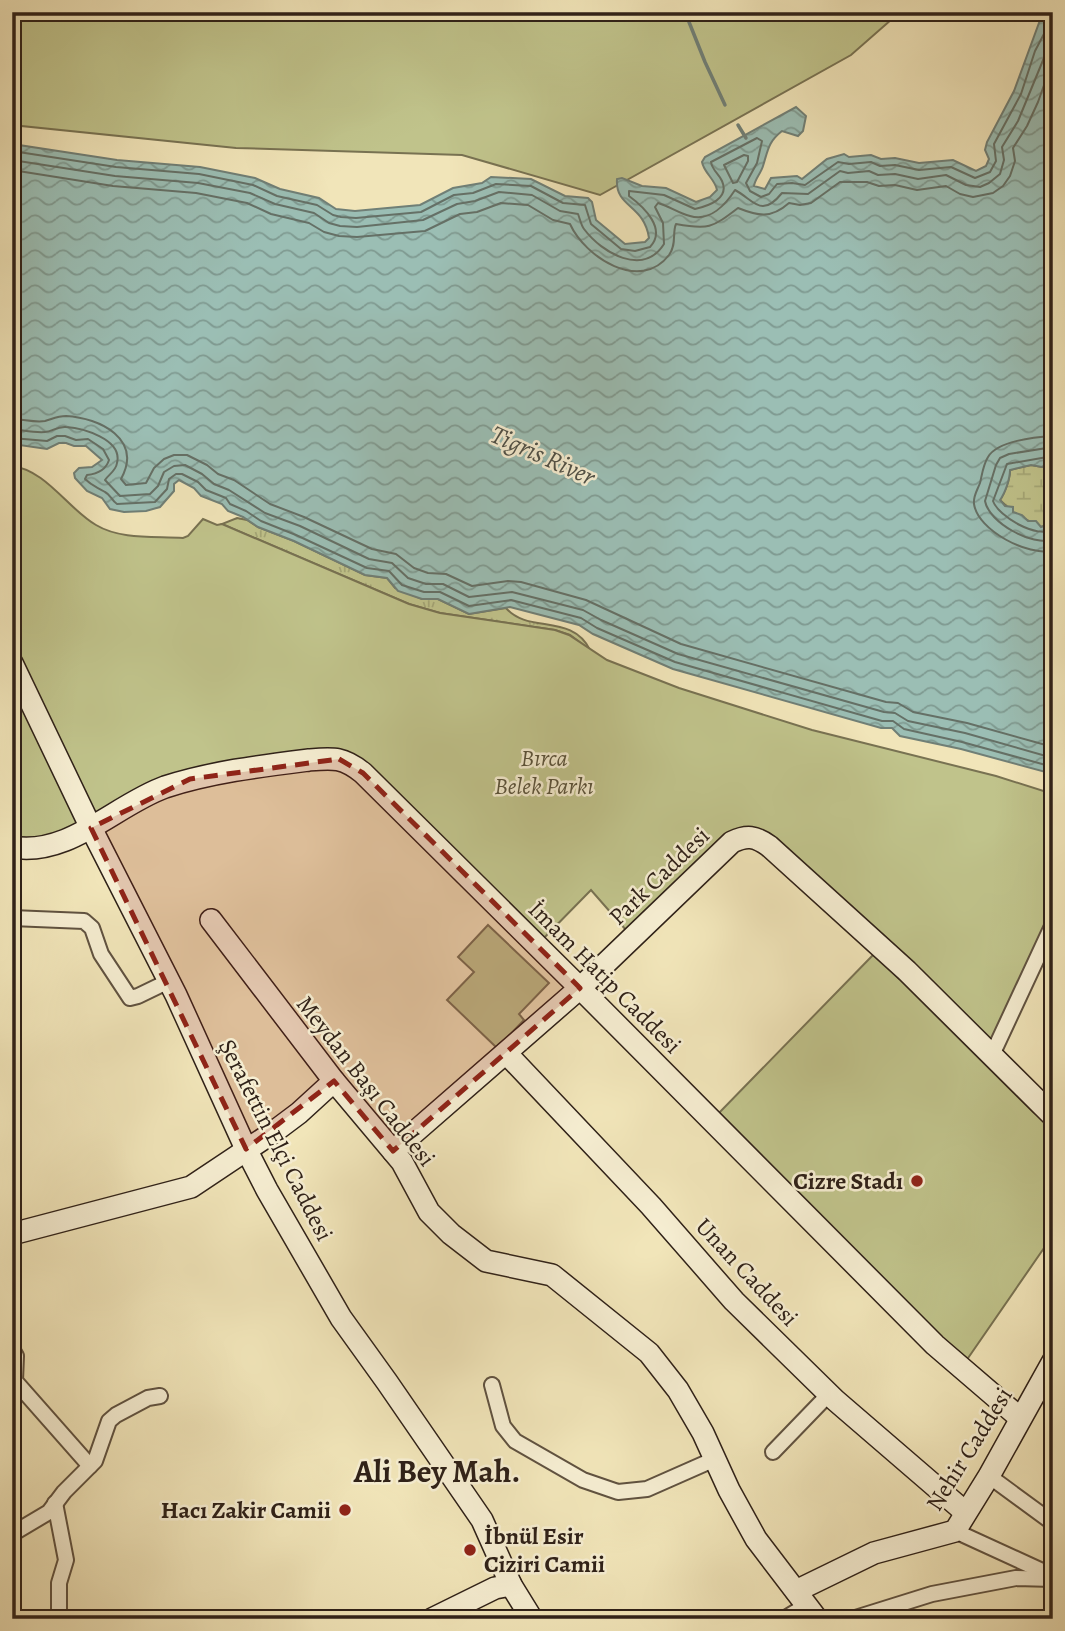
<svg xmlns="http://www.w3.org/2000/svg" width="1065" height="1631" font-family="Alegreya,serif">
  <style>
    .grass { fill: url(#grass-tufts); stroke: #787252; stroke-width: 2 }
    .wetland { fill: url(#wetland-marsh); stroke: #787252; stroke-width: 2 }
    .park { fill: #c0c38b; stroke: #787252; stroke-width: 2 }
    .water { fill: url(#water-waves); stroke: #707f76; stroke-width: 2 }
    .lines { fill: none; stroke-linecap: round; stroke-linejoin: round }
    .shore { stroke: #657066; stroke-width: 2 }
    .stream { stroke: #707f76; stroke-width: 3.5 }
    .street-casing { stroke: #605240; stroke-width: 18 }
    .secondary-casing { stroke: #2f2118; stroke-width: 24 }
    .street { stroke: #f6eed2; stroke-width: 14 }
    .secondary { stroke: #f6eed2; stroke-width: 21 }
    .marked { fill: #8f2418; fill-opacity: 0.2; stroke: #8f2418; stroke-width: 5; stroke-dasharray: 14 9; stroke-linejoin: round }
    .poi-dot { fill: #8f2418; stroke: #f6eed2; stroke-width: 2.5 }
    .labels { text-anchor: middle; stroke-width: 5; stroke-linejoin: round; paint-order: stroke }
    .park-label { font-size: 24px; font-style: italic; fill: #5a523a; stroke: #f6eed2 }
    .street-label { font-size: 24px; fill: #2f2118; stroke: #f6eed2 }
    .poi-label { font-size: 24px; font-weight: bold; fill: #2f2118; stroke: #f6eed2; text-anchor: end }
    .water-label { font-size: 26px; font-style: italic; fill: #4f5047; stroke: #f6eed2 }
    .district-label { font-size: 32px; font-weight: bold; fill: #2f2118; stroke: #f6eed2 }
  </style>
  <defs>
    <pattern id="grass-tufts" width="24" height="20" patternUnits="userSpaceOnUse" patternTransform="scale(1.75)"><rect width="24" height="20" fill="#c0c38b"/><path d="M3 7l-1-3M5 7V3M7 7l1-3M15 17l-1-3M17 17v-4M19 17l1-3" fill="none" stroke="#a5a777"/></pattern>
    <pattern id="wetland-marsh" width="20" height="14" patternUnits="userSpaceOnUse" patternTransform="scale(1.75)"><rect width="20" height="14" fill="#c0c38b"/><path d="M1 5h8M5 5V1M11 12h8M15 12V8" fill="none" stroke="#a5a777"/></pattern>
    <pattern id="water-waves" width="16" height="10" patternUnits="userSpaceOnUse" patternTransform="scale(1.75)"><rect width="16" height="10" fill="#9bbeb4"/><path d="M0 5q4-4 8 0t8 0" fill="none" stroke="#7f9a91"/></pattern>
  </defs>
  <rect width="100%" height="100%" fill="#f1e5b9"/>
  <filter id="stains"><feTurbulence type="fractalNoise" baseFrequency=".00286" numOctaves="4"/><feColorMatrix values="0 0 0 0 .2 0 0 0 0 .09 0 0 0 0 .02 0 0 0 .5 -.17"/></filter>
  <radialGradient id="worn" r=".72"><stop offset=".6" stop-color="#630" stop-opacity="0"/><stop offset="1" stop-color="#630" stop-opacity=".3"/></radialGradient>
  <path class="grass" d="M 237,518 L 247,520 L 258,527 L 294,541 L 365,575 L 387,578 L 395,588 L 422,599 L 438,599 L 469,614 L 506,608 C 528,634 572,613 590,650 L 570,635 L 555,630 L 440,613 L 409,604 L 222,524 Z"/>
  <path class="wetland" d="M 1053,461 L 1053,523 L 1041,527 L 1015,514 L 1000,500 C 1005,493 1010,479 1010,470 L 1031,465 L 1042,467 Z"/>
  <g class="park">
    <polygon points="12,12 900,12 851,55 600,195 462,155 236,148 12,125"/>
    <path d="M 12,466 C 46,470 68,509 96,525 C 121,540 155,536 183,538 L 188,536 L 203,519 L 217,525 L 222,524 L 409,604 L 440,613 L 555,630 L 569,635 L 607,660 L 679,688 L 812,730 L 996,776 L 1053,794 L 1053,924 L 992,1055 L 752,836 L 633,938 L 591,890 L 537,945 L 354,766 L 190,779 L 91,828 L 12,847 Z"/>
    <polygon points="488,925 549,983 519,1014 524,1020 497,1048 447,1000 474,972 458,957"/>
    <polygon points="874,954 1033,1112 1053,1127 1053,1235 966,1361 716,1116"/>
  </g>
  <path class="water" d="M 1043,12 L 1053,12 L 1053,461 L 1042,467 L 1031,465 L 1010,470 C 1010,479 1005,493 1000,500 L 1005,506 L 1013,507 L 1013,512 L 1022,515 L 1028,521 L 1036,521 L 1041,527 L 1053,523 L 1053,774 L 961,749 L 900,736 L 892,728 L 881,728 L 673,669 L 593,634 L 579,625 L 510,607 L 469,614 L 438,599 L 422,599 L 398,591 L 387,578 L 365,575 L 294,541 L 258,527 L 243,517 L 228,511 L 222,504 L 201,496 L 194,488 L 179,480 L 174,484 L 174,491 L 160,507 L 146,511 L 124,512 L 110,509 L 102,498 L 87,491 L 75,478 L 74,473 L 79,468 L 92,467 L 102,460 L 86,446 L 74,446 L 66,443 L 59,443 L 47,449 L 12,444 L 12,144 L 117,160 L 200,167 L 255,178 L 280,189 L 319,198 L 336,209 L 355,211 L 420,205 L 453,188 L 482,183 L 491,177 L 531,179 L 565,196 L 588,198 L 592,202 L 596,220 L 625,244 L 645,242 L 649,238 C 644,204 615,208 617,179 L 622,178 L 642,186 L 666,188 L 696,202 L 710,197 L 717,190 C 715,179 704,173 702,162 L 705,157 L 796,107 L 806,116 L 803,131 L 798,136 L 782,131 C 768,142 768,150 763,166 C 761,173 755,179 754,186 L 765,189 L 771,178 L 797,176 L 802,179 L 827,159 L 844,154 L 849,157 L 871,155 L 881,159 L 895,158 L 919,163 L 953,160 L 976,171 L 986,166 L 989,159 L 985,150 L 987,142 L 1014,91 Z"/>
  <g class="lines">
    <g class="shore">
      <path d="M 12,151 L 116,167 L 199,174 L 253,185 L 277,196 L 317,205 L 333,215 L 341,217 L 356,218 L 421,212 L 454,195 L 473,193 L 496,184 L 531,186 L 563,203 L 585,205 L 591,224 L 621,249 L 635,251 L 650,247 C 667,229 644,207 629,196 L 629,191 L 664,195 L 695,209 C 708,206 730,199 722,181 C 719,174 712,170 711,162 L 757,138 L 762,141 L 757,163 L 746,183 L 750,191 L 761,197 L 769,194 L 777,184 L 792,183 L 805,185 L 838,162 L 849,164 L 871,162 L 880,166 L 895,165 L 919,170 L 951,167 L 975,178 L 990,172 L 996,161 L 994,144 L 1021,94 L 1035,51 L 1045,32 L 1050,12"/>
      <polygon points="744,155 748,156 748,161 737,182 733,183 724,165"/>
      <path d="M 12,160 L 115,176 L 198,183 L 250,193 L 275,204 L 314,213 L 329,223 L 340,226 L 357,227 L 423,220 L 457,204 L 475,201 L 499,192 L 532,195 L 560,211 L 578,214 C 580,219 581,225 584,229 C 602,253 643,277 664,244 L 663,223 L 655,207 L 658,203 C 669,206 678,213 690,216 C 710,222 726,204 735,190 C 754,200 761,219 782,193 L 808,194 L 840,171 L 848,173 L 869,171 L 878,175 L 895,174 L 918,179 L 946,175 L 966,185 L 980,187 L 989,183 L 1000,174 L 1004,160 L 1002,147 L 1018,121 L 1053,36"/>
      <path d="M 12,170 L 113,186 L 196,193 L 247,203 L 271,214 L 309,223 L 324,232 L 339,236 L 357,237 L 425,231 L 460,214 L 477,212 L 501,203 L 528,205 L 553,220 L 570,224 C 585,257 640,293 669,255 C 677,244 672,233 676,224 C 708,230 712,228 738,208 C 758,216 771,219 789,203 L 800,205 L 811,203 L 840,182 L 867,182 L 879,186 L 895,185 L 917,190 L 946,186 L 960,194 L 973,197 L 993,193 L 1003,186 L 1010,176 L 1015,161 L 1013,148 L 1027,126 L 1038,102 L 1053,60"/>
      <path d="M 12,419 C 23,419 35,423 45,421 C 52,419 58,416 66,416 C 100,418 143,439 121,479 L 126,485 L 146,483 L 154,468 L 164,459 L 174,455 L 187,455 L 207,465 L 218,474 L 234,480 L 270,504 L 304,517 L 372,549 L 396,554 L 414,568 L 428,573 L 446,574 L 472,586 L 508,581 L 521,582 L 586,600 L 681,644 L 886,702 L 898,703 L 913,712 L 967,723 L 1053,747"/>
      <path d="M 12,429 C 23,430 34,433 45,432 C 52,432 57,426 66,427 C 82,428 123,439 117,463 C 116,471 108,475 105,480 L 120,496 L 150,494 L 158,486 L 164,472 L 174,466 L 185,465 L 202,474 L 214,484 L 229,490 L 265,513 L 300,526 L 369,559 L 392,563 L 408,578 L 426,584 L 443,584 L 469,597 L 512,592 L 583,610 L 601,620 L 678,654 L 884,712 L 895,713 L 908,721 L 965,733 L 1053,758"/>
      <path d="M 1053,436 C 1035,437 997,441 988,457 C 983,465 982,475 980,483 C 977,491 973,496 974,504 C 978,531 1028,556 1053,551"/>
      <path d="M 12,438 L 47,441 L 57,436 L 65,436 L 76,440 L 88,439 L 103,449 L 109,460 C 106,470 96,474 87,475 L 85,479 C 92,486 97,487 105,492 C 111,495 111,500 117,504 L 155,502 L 167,489 L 169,479 L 176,474 L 182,474 L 198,482 L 206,490 L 226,498 L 230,504 L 246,511 L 261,521 L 296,535 L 367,568 L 389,571 L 402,585 L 424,592 L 440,592 L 469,606 L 511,600 L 581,618 L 597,628 L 675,662 L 882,721 L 893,721 L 904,729 L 962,742 L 1053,767"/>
      <path d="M 1053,447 L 1009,454 L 1000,458 L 996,465 L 985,501 C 989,523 1032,546 1053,540"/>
      <path d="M 1053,456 L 1007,464 L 993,501 C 998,516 1038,540 1053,529"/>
    </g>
    <g class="stream">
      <polyline points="685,12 705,62 725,105"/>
      <polyline points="738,125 746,138"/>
    </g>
    <g class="street-casing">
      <g id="street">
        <polyline points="12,918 84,921 92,928 101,954 130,998 138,996 169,981"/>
        <polyline points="992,1055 1053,924"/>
        <polyline points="12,1349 16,1356 15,1381 90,1466"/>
        <polyline points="492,1385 503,1426 515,1441 583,1480 618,1492 647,1489 715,1459"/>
        <polyline points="773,1452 829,1394"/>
        <polyline points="989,1476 1053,1523"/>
        <polyline points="55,1503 66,1560 59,1583 59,1619"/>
        <polyline points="955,1531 1051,1575"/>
        <polyline points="12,1534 49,1512 64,1492 95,1461 109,1421 116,1415 148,1398 160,1396"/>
        <polyline points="784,1619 807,1605"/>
        <polyline points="852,1619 932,1594 1016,1578 1053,1579"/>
      </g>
    </g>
    <g class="secondary-casing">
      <g id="secondary">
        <polyline points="12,663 91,828 176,995 246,1149 267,1190 341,1318 387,1382 482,1520 511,1585 532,1619"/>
        <path d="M 12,847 C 69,857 115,805 165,787 C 211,772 261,766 309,760 C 334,758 343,757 363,773 L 580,988 L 935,1345 L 1020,1418"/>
        <polyline points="211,920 334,1081 402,1162 429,1212 451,1234 486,1261 552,1275 649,1353 678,1390 703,1433 729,1490 756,1539 817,1619"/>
        <polyline points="506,1053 651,1206 734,1301 835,1400 965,1512"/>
        <path d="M 393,1151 L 580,988 L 732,842 C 747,835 755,836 769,846 L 907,971 L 1053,1116"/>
        <polyline points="12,1234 191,1187 275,1131 299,1113 334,1081"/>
        <polyline points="796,1591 874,1553 955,1531 989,1476 1053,1361"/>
        <polyline points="432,1619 495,1588 511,1585"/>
      </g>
    </g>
    <use href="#street" class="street"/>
    <use href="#secondary" class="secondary"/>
  </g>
  <path class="marked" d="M 339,759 L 363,773 L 580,988 L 393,1151 L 334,1081 L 246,1149 L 91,828 L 190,779 Z"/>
  <g class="poi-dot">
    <circle cx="917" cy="1181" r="7"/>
    <circle cx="345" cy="1510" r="7"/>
    <circle cx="470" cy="1550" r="7"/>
  </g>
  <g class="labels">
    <g class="park-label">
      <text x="544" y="766">Bırca<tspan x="544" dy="28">Belek Parkı</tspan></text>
    </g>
    <g class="street-label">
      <text transform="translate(659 876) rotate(-44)" y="8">Park Caddesi</text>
      <text transform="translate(605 977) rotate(45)" y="8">İmam Hatip Caddesi</text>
      <text transform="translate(366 1081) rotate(52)" y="8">Meydan Başı Caddesi</text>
      <text transform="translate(276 1140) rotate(63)" y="8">Şerafettin Elçi Caddesi</text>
      <text transform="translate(747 1272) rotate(47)" y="8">Unan Caddesi</text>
      <text transform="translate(969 1449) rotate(-58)" y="8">Nehir Caddesi</text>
    </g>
    <g class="poi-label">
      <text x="903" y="1189">Cizre Stadı</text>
      <text x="331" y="1518">Hacı Zakir Camii</text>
      <text x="484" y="1544" text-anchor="start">İbnül Esir<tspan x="484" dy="28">Ciziri Camii</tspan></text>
    </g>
    <g class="water-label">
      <text transform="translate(543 455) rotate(24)" y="9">Tigris River</text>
    </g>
    <g class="district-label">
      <text x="437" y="1482">Ali Bey Mah.</text>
    </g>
  </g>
  <rect width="1065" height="1631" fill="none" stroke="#f1e5b9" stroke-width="42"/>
  <rect x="14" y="14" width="1037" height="1603" fill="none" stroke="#2f2118" stroke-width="3.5"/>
  <rect x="21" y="21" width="1023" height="1589" fill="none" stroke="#2f2118" stroke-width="2"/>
  <rect width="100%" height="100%" filter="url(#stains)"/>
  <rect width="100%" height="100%" fill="url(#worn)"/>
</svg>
